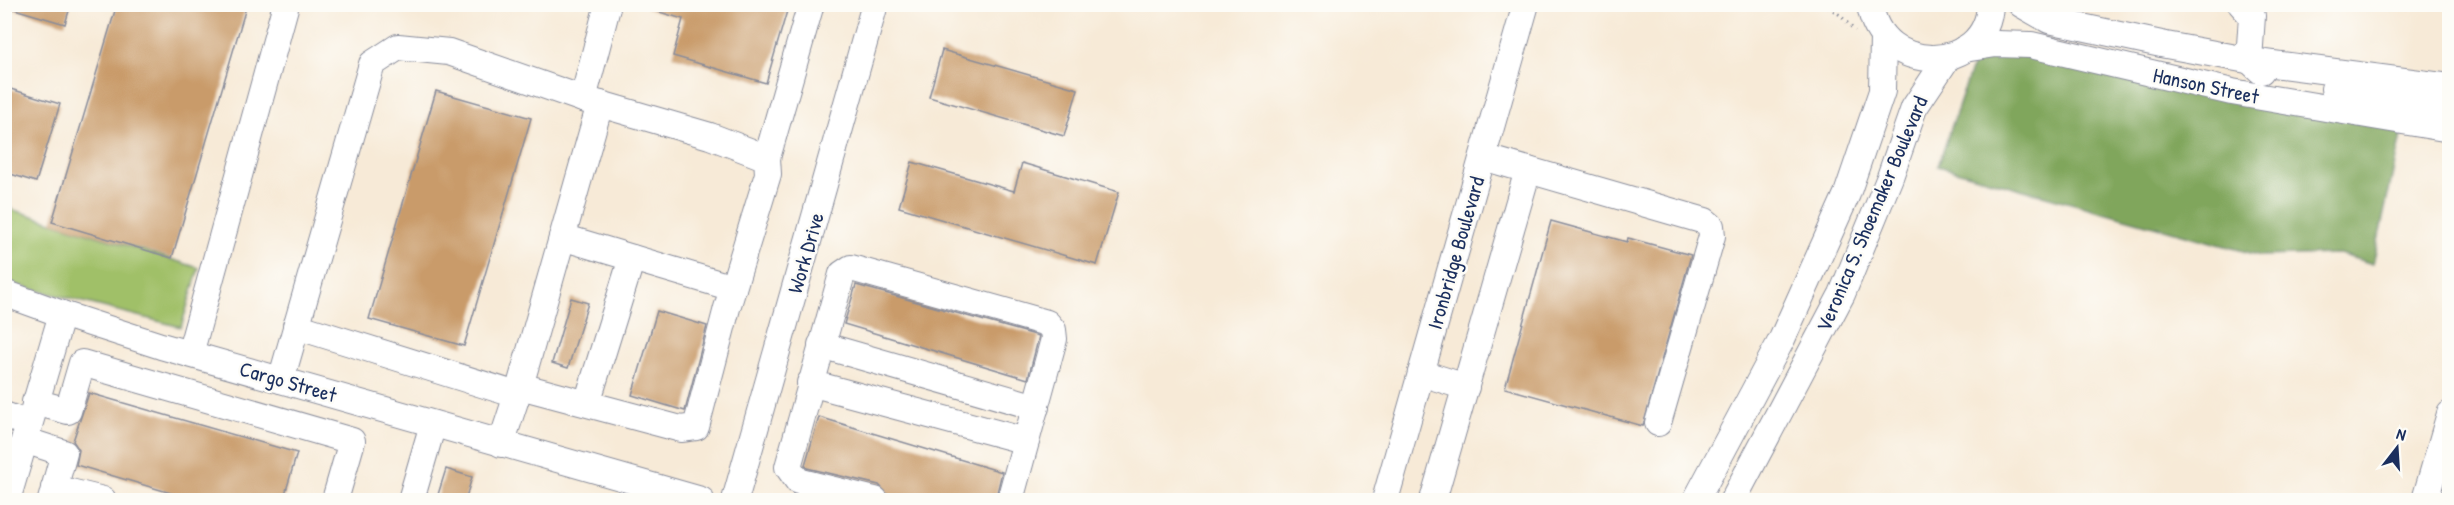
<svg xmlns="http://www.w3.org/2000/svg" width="2454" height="505" font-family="'Patrick Hand',sans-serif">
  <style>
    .green { fill: #a0c068; stroke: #5e7863; stroke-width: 1.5 }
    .forest { fill: #80a65c; stroke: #4e6a5d; stroke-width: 1.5 }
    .building { fill: #c99b6a }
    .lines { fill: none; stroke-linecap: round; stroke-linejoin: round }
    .minor-casing { stroke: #898c9a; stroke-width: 28 }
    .path { stroke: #898c9a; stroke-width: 3; stroke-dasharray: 1.5 4.5; stroke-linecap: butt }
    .minor { stroke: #fff; stroke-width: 26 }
    .labels { text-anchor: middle; stroke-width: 5; stroke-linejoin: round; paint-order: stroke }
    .street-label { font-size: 21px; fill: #1b2f5e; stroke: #fdfcf7 }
  </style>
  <rect width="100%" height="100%" fill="#fdfcf7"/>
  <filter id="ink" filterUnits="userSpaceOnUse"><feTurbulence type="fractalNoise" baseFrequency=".0167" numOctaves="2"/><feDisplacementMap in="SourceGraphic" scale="12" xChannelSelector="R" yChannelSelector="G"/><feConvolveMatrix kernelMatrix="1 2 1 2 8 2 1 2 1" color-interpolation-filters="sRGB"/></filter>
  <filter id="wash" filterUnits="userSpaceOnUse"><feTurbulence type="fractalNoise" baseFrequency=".008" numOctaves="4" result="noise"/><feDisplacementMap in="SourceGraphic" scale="24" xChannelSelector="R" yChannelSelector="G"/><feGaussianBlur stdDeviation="1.35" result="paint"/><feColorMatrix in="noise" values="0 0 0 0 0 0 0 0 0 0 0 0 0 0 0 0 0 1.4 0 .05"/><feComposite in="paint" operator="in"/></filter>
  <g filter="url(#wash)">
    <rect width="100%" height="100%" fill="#f7ead7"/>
    <polygon class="green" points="4,207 199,268 181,327 5,282"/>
    <polygon class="forest" points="2010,53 2402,131 2373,264 2339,254 2261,256 1938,166 1975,58"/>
    <g id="blocks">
      <g class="building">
        <polygon points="12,4 71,4 65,24 11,8"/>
        <polygon points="117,4 247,4 172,258 52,222"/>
        <polygon points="646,4 789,4 766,83 673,56 683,19 646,8"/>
        <polygon points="942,50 1078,89 1064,136 929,97"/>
        <polygon points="4,87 60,104 36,182 4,172"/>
        <polygon points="436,91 531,118 464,346 369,319"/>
        <polygon points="912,162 1014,191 1022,163 1119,192 1097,265 899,207"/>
        <polygon points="1551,221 1627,242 1628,238 1691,255 1643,426 1505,388"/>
        <polygon points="856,285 1039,336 1028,379 844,324"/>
        <polygon points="571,298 588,303 568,368 552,363"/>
        <polygon points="657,311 707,326 685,411 632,395"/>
        <polygon points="89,393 297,453 283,501 198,501 76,465 79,450 73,441"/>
        <polygon points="819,417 1002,472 995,501 906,501 889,496 879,485 807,468 805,465"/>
        <polygon points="446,469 472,477 465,501 436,501"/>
      </g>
    </g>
  </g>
  <g filter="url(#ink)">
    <use href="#blocks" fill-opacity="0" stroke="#898c9a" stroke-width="1.5"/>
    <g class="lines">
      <g class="minor-casing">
        <g id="minor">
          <path d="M 1870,4 C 1879,77 1988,75 1990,4"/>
          <polyline points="2021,4 2049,20 2166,45 2258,62 2450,87"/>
          <polyline points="2241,4 2252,16 2249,60 2261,71"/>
          <polyline points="1964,49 1996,44 2031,45 2232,92 2450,129"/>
          <polyline points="2334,89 2450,106"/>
          <polyline points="583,99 608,4"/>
          <polyline points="1483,157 1705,221 1711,226 1712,236 1658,423"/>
          <polyline points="767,158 811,4"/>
          <polyline points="562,237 733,288"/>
          <polyline points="4,293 62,314"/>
          <polyline points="296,326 517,395"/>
          <polyline points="821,345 1036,407"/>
          <polyline points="190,354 286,4"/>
          <polyline points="1421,373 1466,387"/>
          <polyline points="281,380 372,64 398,47 449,52 583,99 710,136 767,158 768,174 727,308 696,427 681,429 520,386 501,444"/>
          <polyline points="810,383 1026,441"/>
          <polyline points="520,386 600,104"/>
          <polyline points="35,402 68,411 82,363 352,441 335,500"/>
          <polyline points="587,403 632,258"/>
          <polyline points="4,415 29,424"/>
          <polyline points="24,440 64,453 51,500"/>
          <polyline points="54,488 103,500"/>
          <polyline points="7,500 62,314 161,346 701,500"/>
          <polyline points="411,500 433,424"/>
          <polyline points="735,500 875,4"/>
          <polyline points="875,500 798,481 788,467 842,274 851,268 1047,323 1053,330 1054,339 1010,500"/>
          <polyline points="1385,500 1526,4"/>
          <polyline points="1433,500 1528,170"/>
          <polyline points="1696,500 1782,339 1847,194 1882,91 1883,37"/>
          <polyline points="1733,500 1842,294 1890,177 1914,108 1948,57"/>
          <polyline points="2425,500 2450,414"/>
        </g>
      </g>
      <polyline class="path" points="1823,4 1840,15 1855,31"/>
      <use href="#minor" class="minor"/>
    </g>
  </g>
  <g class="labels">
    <g class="street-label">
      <text transform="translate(2206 86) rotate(12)" y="7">Hanson Street</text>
      <text transform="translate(1872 214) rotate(-67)" y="7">Veronica S. Shoemaker Boulevard</text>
      <text transform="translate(806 253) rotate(-74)" y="7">Work Drive</text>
      <text transform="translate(1456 253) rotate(-74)" y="7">Ironbridge Boulevard</text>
      <text transform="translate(288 382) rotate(16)" y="7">Cargo Street</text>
    </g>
  </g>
  <rect width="2454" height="505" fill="none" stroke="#fdfcf7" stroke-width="24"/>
  <g transform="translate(2397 448) rotate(17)" stroke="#fdfcf7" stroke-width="4.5" paint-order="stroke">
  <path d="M0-4.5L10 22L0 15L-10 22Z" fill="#1b2f5e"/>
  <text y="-9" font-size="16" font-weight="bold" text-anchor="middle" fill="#1b2f5e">N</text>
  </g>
</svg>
